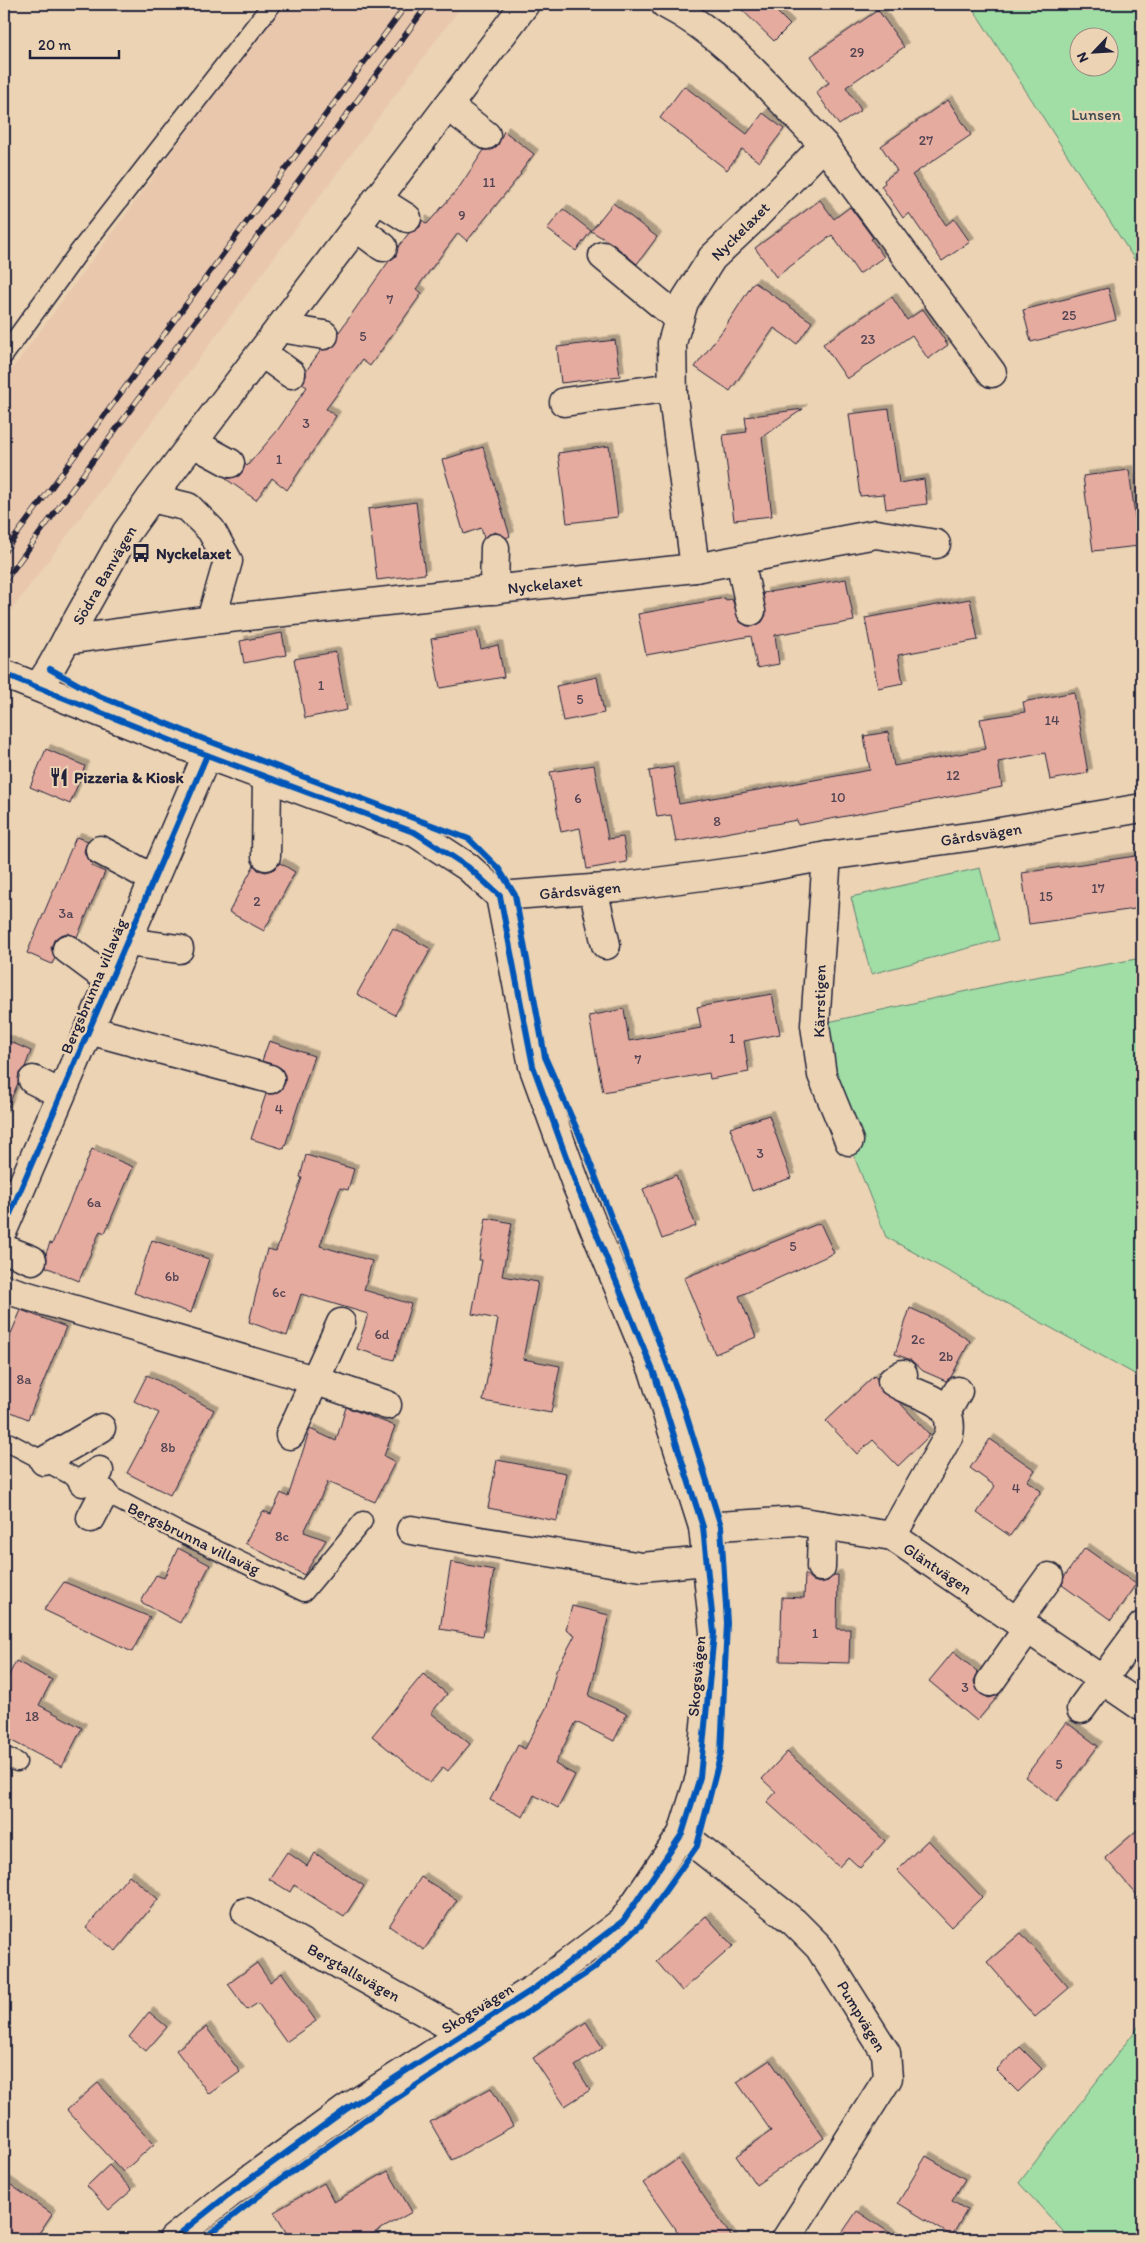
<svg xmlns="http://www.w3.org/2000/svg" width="1146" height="2243" font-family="Itim,sans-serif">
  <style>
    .built { fill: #e9c7ad }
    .green { fill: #a0dea6; stroke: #618070; fill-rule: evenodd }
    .building { fill: #e5ab9f; stroke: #22223b; filter: url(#shadow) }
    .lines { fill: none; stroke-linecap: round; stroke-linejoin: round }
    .lane-casing { stroke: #22223b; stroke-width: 21 }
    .street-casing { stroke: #22223b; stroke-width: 31 }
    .secondary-casing { stroke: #22223b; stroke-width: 31 }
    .lane { stroke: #ebd3b3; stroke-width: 18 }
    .street { stroke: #ebd3b3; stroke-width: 28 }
    .secondary { stroke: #ebd3b3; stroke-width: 28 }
    .rail-casing { stroke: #22223b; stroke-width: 5.5 }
    .rail { stroke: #ebd3b3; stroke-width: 4; stroke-dasharray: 11; stroke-linecap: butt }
    .cycleway-casing { stroke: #ebd3b3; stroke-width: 9 }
    .cycleway { stroke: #0057b8; stroke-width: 6 }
    .labels { text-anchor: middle; stroke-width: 5; stroke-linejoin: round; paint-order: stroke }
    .number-label { font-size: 14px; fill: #534454 }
    .park-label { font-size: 16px; fill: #3b4850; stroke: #ebd3b3 }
    .street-label { font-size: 16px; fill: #22223b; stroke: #ebd3b3 }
    .poi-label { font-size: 16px; font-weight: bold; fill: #22223b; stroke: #ebd3b3; text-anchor: start }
  </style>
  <defs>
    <filter id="shadow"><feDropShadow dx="4.5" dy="-4.5" stdDeviation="0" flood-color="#0004"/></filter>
  </defs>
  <rect width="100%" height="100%" fill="#ebd3b3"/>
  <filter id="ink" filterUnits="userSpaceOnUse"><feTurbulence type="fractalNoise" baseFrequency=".02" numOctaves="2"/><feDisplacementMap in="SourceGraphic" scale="10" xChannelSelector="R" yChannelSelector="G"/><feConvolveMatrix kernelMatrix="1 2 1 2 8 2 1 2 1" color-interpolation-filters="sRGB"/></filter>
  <g filter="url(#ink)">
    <polygon class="built" points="284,4 463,4 4,620 4,380 212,97"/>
    <g class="green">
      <path d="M 970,4 L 1142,4 L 1142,271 ZM 1078,38 L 1108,38 L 1108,68 L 1078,68 Z"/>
      <polygon points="980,868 999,940 871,974 851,897"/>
      <polygon points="1142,958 1142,1378 886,1237 822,1075 815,1025 1007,982"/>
      <polygon points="1142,2022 1142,2239 1070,2239 1019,2183"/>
    </g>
    <g class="building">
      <polygon points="736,4 769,4 790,25 774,41"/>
      <polygon points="878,10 904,47 846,87 861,110 839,125 816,92 829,83 811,56"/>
      <polygon points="684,86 747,134 763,113 784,129 759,162 742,149 727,170 660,118"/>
      <polygon points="948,100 971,135 912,175 946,225 954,219 970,242 942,261 909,213 903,218 881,186 885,183 884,180 897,171 881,146"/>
      <polygon points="504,131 534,154 520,173 521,174 467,241 458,233 416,289 422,293 370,366 362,360 326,409 336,416 287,490 272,478 256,500 226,479 239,476 243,471 245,464 247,466 277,431 307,387 302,384 306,376 306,371 321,350 330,349 336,344 339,332 389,261 396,256 398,247 409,233 420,227 422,220 427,224 458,189 484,150 492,150 498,145"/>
      <polygon points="820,200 834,219 850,207 873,238 871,239 884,257 859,274 832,235 776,277 755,248"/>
      <polygon points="613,203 657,237 637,264 613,244 591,231"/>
      <polygon points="563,209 591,231 576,251 547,229"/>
      <polygon points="754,282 812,322 797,344 774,328 730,391 695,367 723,330"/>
      <polygon points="1108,288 1116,320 1031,342 1023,310"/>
      <polygon points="892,297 907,320 923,309 948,345 928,359 912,335 847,379 823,344"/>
      <polygon points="615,340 620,376 561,383 557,347"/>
      <polygon points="803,409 762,437 772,516 734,520 723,435 747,432 745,417"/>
      <polygon points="889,409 899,483 924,479 927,504 886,509 884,494 860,496 849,414"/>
      <polygon points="609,446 618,517 567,523 558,453"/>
      <polygon points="483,447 510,536 506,538 495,532 484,538 481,528 464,534 442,460"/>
      <polygon points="1129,470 1139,546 1093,551 1083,476"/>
      <polygon points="416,502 425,574 377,580 368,509"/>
      <polygon points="846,579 854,621 775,635 779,664 757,668 751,636 646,655 638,614 725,598 726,600 732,599 740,622 747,626 754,626 762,622 766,615 763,593"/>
      <polygon points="970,599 978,640 898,655 903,683 878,688 865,618"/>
      <polygon points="477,631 481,649 498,645 504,677 440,688 431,639"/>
      <polygon points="282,633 286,655 244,663 240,641"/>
      <polygon points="336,652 347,710 305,718 294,659"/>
      <polygon points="597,677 604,713 563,721 556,686"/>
      <polygon points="1074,692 1088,773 1050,780 1045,753 998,762 1002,787 798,825 797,820 676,842 671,815 657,817 649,771 673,767 679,804 870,770 864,736 888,732 894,766 986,749 980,719 1025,712 1023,702"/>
      <polygon points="46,749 85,766 70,804 30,787"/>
      <polygon points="594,765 608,839 623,837 627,862 587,869 580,828 561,832 550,772"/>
      <polygon points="76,837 88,841 84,851 87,859 92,864 91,866 105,872 77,937 68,933 60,935 54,940 51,948 55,958 52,964 27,953"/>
      <polygon points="1142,855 1142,908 1029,924 1022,873"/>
      <polygon points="280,863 295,872 264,931 229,912 254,865 258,870 266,872 274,869"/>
      <polygon points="393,928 431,949 395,1015 357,994"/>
      <polygon points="772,994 780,1034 744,1041 749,1072 710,1079 709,1073 603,1092 589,1016 624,1009 629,1041 701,1028 697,1007"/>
      <polygon points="4,1039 31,1051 25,1067 19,1073 18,1083 4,1116"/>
      <polygon points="269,1041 314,1056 284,1149 251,1139 266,1094 274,1094 281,1090 285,1083 285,1075 281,1068 262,1061"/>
      <polygon points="769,1115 791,1178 752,1191 730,1128"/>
      <polygon points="92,1149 133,1167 105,1233 100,1231 79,1281 46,1267 47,1258 46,1253 50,1243 52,1244"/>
      <polygon points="306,1155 354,1169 348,1190 340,1188 320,1246 372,1261 364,1290 411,1304 394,1360 357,1349 368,1314 301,1294 287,1336 249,1322 267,1249 276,1251 302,1178 300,1177"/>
      <polygon points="676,1175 696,1226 662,1239 643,1189"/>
      <polygon points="486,1218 512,1223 502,1276 538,1282 523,1359 560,1366 551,1413 483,1401 498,1319 472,1314 482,1260 479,1260"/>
      <polygon points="820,1223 834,1253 739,1296 756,1337 715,1354 684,1278"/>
      <polygon points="152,1240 209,1259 191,1313 134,1293"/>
      <polygon points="910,1308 943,1323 970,1341 951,1377 946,1381 923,1371 911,1360 895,1354"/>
      <polygon points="21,1310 66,1327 28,1419 4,1409 4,1350"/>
      <polygon points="147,1375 214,1410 170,1495 127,1473 159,1413 134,1401"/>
      <polygon points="874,1376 877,1379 879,1389 900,1403 930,1435 898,1466 873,1440 857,1454 826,1421"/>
      <polygon points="346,1407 395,1426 384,1456 395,1462 375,1502 328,1482 304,1532 326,1540 304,1575 245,1543 263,1511 271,1514 281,1493 288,1497 310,1429 336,1441"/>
      <polygon points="990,1439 1035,1470 1027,1481 1041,1491 1010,1536 977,1513 995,1486 970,1468"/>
      <polygon points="497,1460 566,1473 557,1521 488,1508"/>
      <polygon points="178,1548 210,1565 180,1623 141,1602 156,1575 164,1578"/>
      <polygon points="1085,1548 1136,1584 1111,1620 1062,1585 1064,1577"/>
      <polygon points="451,1562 494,1570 483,1636 440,1629"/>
      <polygon points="805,1574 813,1581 820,1583 828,1581 834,1575 838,1575 837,1629 850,1629 849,1663 780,1661 782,1597 804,1598"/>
      <polygon points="64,1582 150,1617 132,1652 44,1610"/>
      <polygon points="572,1606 609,1615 589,1696 627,1714 614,1741 576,1722 555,1764 575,1775 558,1808 534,1795 523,1817 490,1800 518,1745 525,1749 547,1706 556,1671 575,1635 566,1629"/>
      <polygon points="953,1652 978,1672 974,1681 976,1688 981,1694 989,1698 999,1695 977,1721 929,1681"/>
      <polygon points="16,1661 52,1680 39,1705 82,1728 62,1767 4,1737 4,1685"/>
      <polygon points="423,1674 447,1694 431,1713 470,1744 448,1771 443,1767 430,1783 372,1736"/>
      <polygon points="1066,1722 1098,1746 1057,1801 1025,1777"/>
      <polygon points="787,1752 885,1841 860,1868 848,1857 839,1867 767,1802 776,1792 762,1779"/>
      <polygon points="1142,1826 1142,1901 1105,1858"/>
      <polygon points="928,1840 982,1897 951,1927 897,1870"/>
      <polygon points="287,1852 307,1866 315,1853 364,1886 344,1917 294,1885 290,1892 269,1879"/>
      <polygon points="129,1875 158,1899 116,1951 86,1928"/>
      <polygon points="421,1877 457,1900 424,1950 389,1926"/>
      <polygon points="706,1916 733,1946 682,1991 656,1961"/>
      <polygon points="1021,1933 1069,1988 1035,2017 987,1962"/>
      <polygon points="257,1963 270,1982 282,1973 316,2021 286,2042 258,2003 247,2010 228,1984"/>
      <polygon points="149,2012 167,2027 146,2051 129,2037"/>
      <polygon points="586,2022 603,2048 575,2066 590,2090 565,2106 533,2058"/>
      <polygon points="206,2027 240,2072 209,2094 176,2050"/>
      <polygon points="1020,2047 1042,2069 1018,2092 996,2070"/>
      <polygon points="770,2060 824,2138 756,2185 736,2156 771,2131 737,2082"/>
      <polygon points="98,2083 154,2144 123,2172 67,2110"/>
      <polygon points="491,2088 513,2126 452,2160 430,2122"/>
      <polygon points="926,2156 965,2179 952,2201 967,2210 952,2236 898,2203"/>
      <polygon points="678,2159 733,2239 682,2239 643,2183"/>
      <polygon points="109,2165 132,2190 109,2210 87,2186"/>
      <polygon points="388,2171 412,2212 363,2239 290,2239 274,2212 324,2183 334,2202"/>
      <polygon points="4,2180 52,2214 35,2239 16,2239 4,2231"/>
      <polygon points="857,2211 899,2239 838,2239"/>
    </g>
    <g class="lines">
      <g class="lane-casing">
        <g id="lane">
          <polyline points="4,355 78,253 272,4"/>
          <polyline points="4,1440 181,1533 304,1592 363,1521"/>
          <polyline points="4,1756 17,1762"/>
        </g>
      </g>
      <g class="street-casing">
        <g id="street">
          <path d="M 665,4 C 728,36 775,95 824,145 L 750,222 L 712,258 L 684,302 L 672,343 L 673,397 L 695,568"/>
          <polyline points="448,106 486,135"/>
          <polyline points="824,145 992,373"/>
          <polyline points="377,199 407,218"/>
          <polyline points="356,227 383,247"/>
          <polyline points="603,256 679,319"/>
          <polyline points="280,328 324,335"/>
          <polyline points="262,353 291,374"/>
          <polyline points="564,402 672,387"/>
          <polyline points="193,443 230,463"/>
          <polyline points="151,498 188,507 211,530 228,561 211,620"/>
          <polyline points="740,560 751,611"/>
          <polyline points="494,590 495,548"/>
          <polyline points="66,640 211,620 695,568 876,534 936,544"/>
          <polyline points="38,687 50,669 126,533 151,498 525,4"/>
          <polyline points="100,850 154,879"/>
          <polyline points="266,856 267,778"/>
          <polyline points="827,856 815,1025 822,1075 849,1141"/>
          <polyline points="593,889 606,945"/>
          <polyline points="500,896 618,887 756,869 827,856 982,835 1142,808"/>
          <polyline points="127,942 179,949"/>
          <polyline points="67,949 110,981"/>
          <polyline points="89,1030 270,1079"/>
          <polyline points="33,1080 61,1094"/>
          <polyline points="4,1228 207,755"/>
          <polyline points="4,1249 32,1260"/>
          <polyline points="4,1289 314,1380 387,1405"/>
          <polyline points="947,1411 958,1391"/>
          <polyline points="290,1435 341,1323"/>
          <polyline points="44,1461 101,1428"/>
          <polyline points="83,1482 99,1471"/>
          <polyline points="91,1518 104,1493"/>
          <polyline points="703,1527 797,1521 892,1536 1142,1707"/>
          <polyline points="411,1530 642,1567 706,1561"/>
          <path d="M 892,1536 L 949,1435 C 956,1396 916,1398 892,1381 L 903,1374"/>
          <polyline points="821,1567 822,1525"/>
          <polyline points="1017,1621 1049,1577"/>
          <polyline points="990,1682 1028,1628"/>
          <polyline points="1081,1709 1142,1626"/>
          <polyline points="682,1834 794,1922 819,1947 886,2053 888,2078 786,2239"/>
          <polyline points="246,1912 462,2033"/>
        </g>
      </g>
      <g class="secondary-casing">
        <polyline id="secondary" points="4,674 207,755 416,833 468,867 500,896 533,1066 576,1184 654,1373 703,1527 714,1633 700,1777 682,1834 623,1921 535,1988 345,2110 228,2195 173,2239"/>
      </g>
      <use href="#lane" class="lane"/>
      <use href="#street" class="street"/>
      <use href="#secondary" class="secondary"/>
      <g class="rail-casing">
        <g id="rail">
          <polyline points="4,552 407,4"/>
          <polyline points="4,582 428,4"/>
        </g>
      </g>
      <use href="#rail" class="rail"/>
      <g class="cycleway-casing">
        <g id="cycleway">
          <polyline points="50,669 97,695 206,740 469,839 499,869 515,895 545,1057 579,1134 635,1279 685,1411 721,1526 727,1623 721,1753 697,1846 641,1925 593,1969 373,2114 273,2185 203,2239"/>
          <polyline points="4,674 207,755 416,833 468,867 500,896 533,1066 576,1184 654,1373 703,1527 714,1633 700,1777 682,1834 623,1921 535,1988 345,2110 228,2195 173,2239"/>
          <polyline points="4,1228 207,755"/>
        </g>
      </g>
      <use href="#cycleway" class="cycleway"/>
    </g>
  </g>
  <defs>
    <g id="bus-bare" transform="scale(1.5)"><path d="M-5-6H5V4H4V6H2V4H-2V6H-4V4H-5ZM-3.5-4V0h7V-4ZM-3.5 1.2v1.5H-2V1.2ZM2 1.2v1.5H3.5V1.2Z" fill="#22223b" stroke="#ebd3b3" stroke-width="2.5" paint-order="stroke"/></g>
    <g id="restaurant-bare" transform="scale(1.5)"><path d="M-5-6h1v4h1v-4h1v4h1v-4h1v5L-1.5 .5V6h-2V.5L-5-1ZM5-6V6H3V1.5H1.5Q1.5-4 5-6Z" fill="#22223b" stroke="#ebd3b3" stroke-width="2.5" paint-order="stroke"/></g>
  </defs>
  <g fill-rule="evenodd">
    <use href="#bus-bare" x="141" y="553"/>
    <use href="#restaurant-bare" x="59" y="777"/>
  </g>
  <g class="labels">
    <g class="number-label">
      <text x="857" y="57">29</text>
      <text x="926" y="145">27</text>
      <text x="489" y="187">11</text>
      <text x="462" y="220">9</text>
      <text x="390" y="304">7</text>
      <text x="1069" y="320">25</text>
      <text x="363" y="341">5</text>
      <text x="868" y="344">23</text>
      <text x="306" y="428">3</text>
      <text x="279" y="464">1</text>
      <text x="321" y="690">1</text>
      <text x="580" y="704">5</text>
      <text x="1052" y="725">14</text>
      <text x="953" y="780">12</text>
      <text x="838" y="802">10</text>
      <text x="578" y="803">6</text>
      <text x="717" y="826">8</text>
      <text x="1098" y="893">17</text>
      <text x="1046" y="901">15</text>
      <text x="257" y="906">2</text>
      <text x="66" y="918">3a</text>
      <text x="732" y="1043">1</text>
      <text x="638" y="1064">7</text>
      <text x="279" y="1114">4</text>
      <text x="760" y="1158">3</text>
      <text x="94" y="1207">6a</text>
      <text x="793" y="1251">5</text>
      <text x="172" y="1281">6b</text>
      <text x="279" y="1297">6c</text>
      <text x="382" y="1339">6d</text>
      <text x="918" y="1344">2c</text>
      <text x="946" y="1361">2b</text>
      <text x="24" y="1384">8a</text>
      <text x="168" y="1452">8b</text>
      <text x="1016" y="1493">4</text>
      <text x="282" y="1541">8c</text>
      <text x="815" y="1638">1</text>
      <text x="965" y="1692">3</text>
      <text x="32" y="1721">18</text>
      <text x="1059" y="1769">5</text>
    </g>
    <g class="park-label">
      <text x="1096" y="120">Lunsen</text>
    </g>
    <g class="street-label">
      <text transform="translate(740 231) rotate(-45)" y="6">Nyckelaxet</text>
      <text transform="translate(104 575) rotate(-60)" y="6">Södra Banvägen</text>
      <text transform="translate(545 584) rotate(-6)" y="6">Nyckelaxet</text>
      <text transform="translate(981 834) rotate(-9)" y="6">Gårdsvägen</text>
      <text transform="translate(580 890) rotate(-5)" y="6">Gårdsvägen</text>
      <text transform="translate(93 986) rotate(-67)" y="6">Bergsbrunna villaväg</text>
      <text transform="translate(819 1001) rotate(-89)" y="6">Kärrstigen</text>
      <text transform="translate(194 1538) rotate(26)" y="6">Bergsbrunna villaväg</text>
      <text transform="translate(938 1568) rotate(34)" y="6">Gläntvägen</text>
      <text transform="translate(696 1676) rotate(-85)" y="6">Skogsvägen</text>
      <text transform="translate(354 1972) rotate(29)" y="6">Bergtallsvägen</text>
      <text transform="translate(477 2008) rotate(-32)" y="6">Skogsvägen</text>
      <text transform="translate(862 2016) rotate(59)" y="6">Pumpvägen</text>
    </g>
    <g class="poi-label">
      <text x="156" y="559">Nyckelaxet</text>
      <text x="74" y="783">Pizzeria &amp; Kiosk</text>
    </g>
  </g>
  <rect width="1146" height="2243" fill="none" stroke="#ebd3b3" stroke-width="20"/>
  <rect x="10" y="10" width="1126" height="2223" fill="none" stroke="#22223b" stroke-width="2" filter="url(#ink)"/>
  <g transform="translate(1094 52) rotate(245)"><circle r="24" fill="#ebd3b3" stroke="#9b8c83"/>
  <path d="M0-4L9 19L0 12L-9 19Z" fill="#22223b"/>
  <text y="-8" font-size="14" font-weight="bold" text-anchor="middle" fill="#22223b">N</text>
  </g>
  <path d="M30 50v8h89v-8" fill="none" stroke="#22223b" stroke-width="2.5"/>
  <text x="38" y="50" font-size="15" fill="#22223b" stroke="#ebd3b3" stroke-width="4" paint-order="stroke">20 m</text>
</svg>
